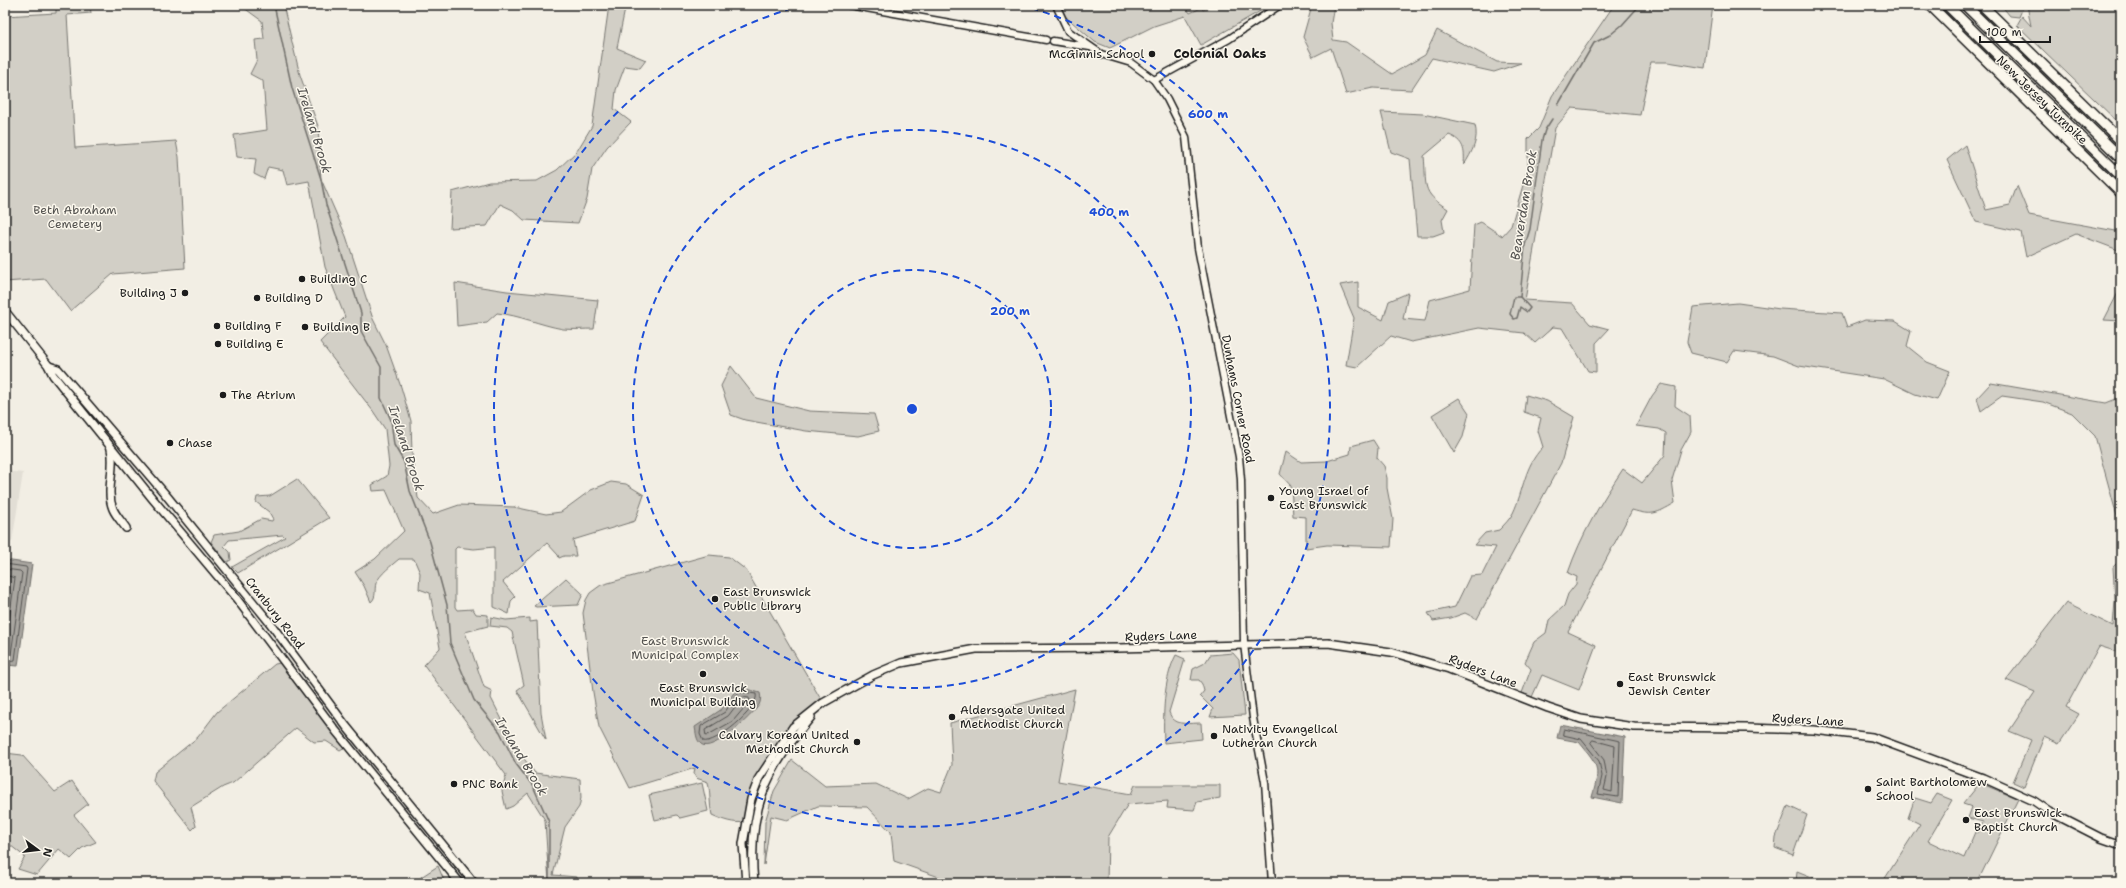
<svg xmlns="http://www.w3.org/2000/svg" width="2126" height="888" font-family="'Shantell Sans',sans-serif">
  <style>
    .built { fill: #e2ded5 }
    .green { fill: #d2cfc6; stroke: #777671 }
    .water { fill: #a9a6a0; stroke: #716f6b }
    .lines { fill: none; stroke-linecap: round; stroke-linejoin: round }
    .shore { stroke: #545351; stroke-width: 1 }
    .stream { stroke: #716f6b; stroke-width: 1.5 }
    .minor-casing { stroke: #1c1c1c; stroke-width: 9 }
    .major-casing { stroke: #1c1c1c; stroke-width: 10 }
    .highway-casing { stroke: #1c1c1c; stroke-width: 12 }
    .minor { stroke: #fbf7ec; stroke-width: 6 }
    .major { stroke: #fbf7ec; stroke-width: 7 }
    .highway { stroke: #fbf7ec; stroke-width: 9 }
    .ring { fill: none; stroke: #1d4ed8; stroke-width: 2; stroke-dasharray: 7 5 }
    .poi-dot { fill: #1c1c1c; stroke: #fbf7ec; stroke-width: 1.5 }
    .labels { text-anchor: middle; stroke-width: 3; stroke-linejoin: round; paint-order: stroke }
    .poi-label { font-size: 12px; fill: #1c1c1c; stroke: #fbf7ec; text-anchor: start }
    .street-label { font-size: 12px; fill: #1c1c1c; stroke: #fbf7ec }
    .park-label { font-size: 12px; fill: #53524f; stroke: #fbf7ec }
    .neighbourhood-label { font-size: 13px; font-weight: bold; fill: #1c1c1c; stroke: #fbf7ec }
    .water-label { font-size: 13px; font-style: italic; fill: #545351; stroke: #fbf7ec }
    .centre { fill: #1d4ed8; stroke: #fbf7ec; stroke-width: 2 }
    .ring-label { font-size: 12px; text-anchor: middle; font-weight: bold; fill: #1d4ed8; stroke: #fbf7ec; stroke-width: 3; stroke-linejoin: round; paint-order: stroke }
  </style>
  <rect width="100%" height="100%" fill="#f2eee4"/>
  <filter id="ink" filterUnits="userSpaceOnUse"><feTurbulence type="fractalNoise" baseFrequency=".025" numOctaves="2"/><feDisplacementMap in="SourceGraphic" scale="8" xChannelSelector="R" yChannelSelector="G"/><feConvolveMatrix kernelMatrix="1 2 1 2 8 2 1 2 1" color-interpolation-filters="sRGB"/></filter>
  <g filter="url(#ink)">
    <polygon class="built" points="5,471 23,473 12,542 5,541"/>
    <g class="green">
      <polygon points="56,5 90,5 91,13 67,15 75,148 176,141 179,157 185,268 113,274 70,311 46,279 5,282 5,16 56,13"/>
      <path d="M 240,5 L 283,5 L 300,75 L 318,126 L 321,179 L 346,236 L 373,319 L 386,345 L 401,387 L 411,421 L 412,454 L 418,498 L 433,514 L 459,505 L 514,507 L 546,514 L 561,512 L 591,490 L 611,482 L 626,484 L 644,495 L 635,521 L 573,540 L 576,556 L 564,556 L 559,558 L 558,555 L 547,543 L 503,582 L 515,597 L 511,601 L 509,614 L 494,607 L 494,547 L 474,549 L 457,547 L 455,549 L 455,607 L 457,610 L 473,609 L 476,614 L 488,615 L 488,626 L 465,632 L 484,687 L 492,691 L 491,698 L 518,751 L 535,773 L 580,779 L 581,798 L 579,807 L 565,827 L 553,875 L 577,877 L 577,883 L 549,883 L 545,820 L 528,793 L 513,806 L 506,809 L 502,791 L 506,775 L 424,665 L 440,648 L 430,593 L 419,589 L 420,573 L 414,559 L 399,559 C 392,565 380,574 376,583 C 374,590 377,597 371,602 L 364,586 L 355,572 L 375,559 L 404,531 L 386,490 L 373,491 L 372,485 L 387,476 L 389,466 L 385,429 L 373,411 L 320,342 L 345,317 L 325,267 L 309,181 L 287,185 L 283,170 L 268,167 L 264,179 L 254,174 L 256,159 L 237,157 L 234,135 L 267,130 L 263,81 L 250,74 L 257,60 L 255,40 L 264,39 L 262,21 Z"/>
      <polygon points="609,5 625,9 617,48 646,60 640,68 625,66 616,90 614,109 631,122 607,147 592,169 587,199 578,223 524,220 513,210 500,204 487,226 450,228 452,192 489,182 537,181 557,170 577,151 592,126"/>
      <polygon points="1065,5 1184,5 1190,13 1201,8 1203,10 1212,5 1269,6 1201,45 1185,16 1154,26 1110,48 1095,42 1057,9"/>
      <polygon points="1312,5 1334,5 1331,23 1333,40 1346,42 1392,74 1425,55 1437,30 1497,62 1521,63 1494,72 1432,58 1411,90 1373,88 1346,94 1331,48 1313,57 1303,37"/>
      <polygon points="1614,5 1713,5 1705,68 1668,62 1651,62 1640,115 1572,108 1555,128 1525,300 1572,303 1590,324 1609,329 1596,343 1596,372 1588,371 1562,328 1553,327 1535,343 1524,333 1479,328 1411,342 1391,336 1357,367 1346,365 1354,318 1340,285 1358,282 1358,307 1383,320 1389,301 1408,293 1403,319 1425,321 1430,300 1470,289 1474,225 1481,222 1502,236 1511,226 1528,168 1528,139 1539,128 1552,96"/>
      <polygon points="2001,5 2024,5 2019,17 2010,16"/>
      <polygon points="2027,5 2121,5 2121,125 2017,25 2022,16 2031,26"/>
      <path d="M 1381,112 L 1423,114 L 1475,125 C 1479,140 1472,152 1464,165 C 1465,150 1464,141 1449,135 L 1424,156 C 1427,185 1420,192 1448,209 L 1442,220 L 1444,232 L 1433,236 L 1417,236 L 1410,159 L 1391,152 Z"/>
      <polygon points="1965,145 1986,210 2010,205 2017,186 2029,215 2121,232 2121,251 2076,234 2026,257 2021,232 1976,222 1947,160"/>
      <path d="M 455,283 L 507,291 L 598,300 L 594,329 C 584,329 573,330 563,329 C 540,325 519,315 497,313 L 487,322 L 457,326 Z"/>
      <polygon points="2121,287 2121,321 2104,320"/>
      <polygon points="1738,303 1780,309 1842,313 1847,327 1865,320 1895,321 1911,331 1907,346 1927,362 1950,371 1937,400 1915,394 1884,379 1799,366 1773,356 1734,351 1727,362 1691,353 1687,342 1693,307"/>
      <polygon points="731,366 756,398 809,411 874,414 879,431 858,436 806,431 745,420 731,415 721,386"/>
      <polygon points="1991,383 2106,403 2121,397 2121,531 2095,436 2072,413 2043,402 2002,396 1981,411 1977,398"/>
      <path d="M 1661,384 L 1676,387 L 1675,406 L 1690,416 L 1691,432 L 1681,450 L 1672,480 L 1675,503 C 1656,514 1652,516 1632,510 L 1568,632 L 1596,645 L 1579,690 L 1542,675 L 1532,697 L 1522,693 L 1531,669 L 1525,662 L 1534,642 L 1546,633 L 1549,620 L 1564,606 L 1568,594 L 1576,584 L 1577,577 L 1568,573 C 1581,535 1601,502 1623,469 L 1642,483 L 1665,455 L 1666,433 L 1659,429 L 1636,426 L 1652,396 Z"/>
      <path d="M 1526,395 L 1547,401 L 1574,417 L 1561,463 L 1477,619 L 1465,613 L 1451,618 L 1433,621 L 1428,613 L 1455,607 L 1470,576 L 1482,575 L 1496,547 L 1474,545 L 1485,533 L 1499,530 C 1504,525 1510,519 1513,513 C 1524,490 1524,466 1543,447 L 1538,431 L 1541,418 L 1524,412 Z"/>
      <polygon points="1459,398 1469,413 1463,437 1454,453 1432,415"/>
      <polygon points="1373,440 1378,448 1377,458 1384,466 1387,478 1387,488 1393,519 1391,547 1327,545 1306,548 1306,517 1293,516 1291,486 1280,474 1286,452 1301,462 1327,461 1350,454 1351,446"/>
      <polygon points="297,479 329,518 238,573 232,567 285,537 283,535 229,540 224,546 230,552 231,560 227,562 211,542 214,535 239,531 261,519 272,521 273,519 269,512 256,502 257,497 270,496"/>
      <path d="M 709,555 L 729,557 L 746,570 L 823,703 L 793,727 L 759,778 L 746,822 C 733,824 723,820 712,815 C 709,804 711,794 708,782 L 696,778 L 694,774 L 695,768 L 630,788 L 599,727 L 593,692 L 583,613 L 586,600 L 590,593 L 601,585 Z"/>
      <polygon points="2121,559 2121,653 2099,646 2066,707 2079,714 2059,744 2044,737 2024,787 2013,782 2031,740 2009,731 2035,692 2006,680 2066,603 2113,626 2115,601 2113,567"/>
      <polygon points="566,578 583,594 578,605 536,607 534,606"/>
      <polygon points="491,617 506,620 530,618 530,622 537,621 541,713 546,740 517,690 524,685 512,632 507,628 490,626"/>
      <polygon points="1233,653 1239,660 1245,715 1210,717 1213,709 1200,696 1204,691 1202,684 1199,680 1191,680 1193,669 1205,663 1210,655"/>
      <path d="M 1176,655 L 1185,659 L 1169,712 C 1174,727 1188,723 1201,723 L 1202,739 L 1164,743 C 1163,716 1163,680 1176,655 Z"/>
      <polygon points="280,663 285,666 345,747 340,750 326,741 314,742 296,728 233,783 223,787 191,807 196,826 192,830 153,781 155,772 198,737 217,712 275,664"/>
      <polygon points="1075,689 1058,781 1131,794 1135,785 1220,785 1220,798 1197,802 1194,810 1167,808 1168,801 1128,804 1108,837 1107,883 956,883 894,861 891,832 867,807 818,806 787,820 771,816 764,865 765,822 774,791 792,760 825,786 876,784 908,799 928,788 941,792 952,765 950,723"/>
      <polygon points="5,753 22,755 55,792 72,781 88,804 74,815 96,842 82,848 71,859 59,849 37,875 18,869 25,857 5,841"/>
      <polygon points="702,783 708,811 680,818 677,815 655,820 649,795"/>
      <polygon points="1980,783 2018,799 1977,883 1882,883 1920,824 1908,818 1915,798 1931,803 1937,794 1952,800 1928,841 1964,858 1975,832 1978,833 1983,822 1968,818 1972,807 1963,804"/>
      <polygon points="1788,806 1807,815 1793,855 1775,848 1776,837"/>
      <polygon points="438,866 445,883 417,883 421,877"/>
      <polygon points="1797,871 1827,883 1796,883"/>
    </g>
    <g class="water">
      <polygon points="5,560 32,564 18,666 5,665"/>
      <path d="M 743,688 L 760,693 C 761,697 761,701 759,705 C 753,715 711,754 701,744 C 696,740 696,732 695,727 L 722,709 L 736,690 Z"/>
      <path d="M 1560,725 L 1625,737 L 1622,803 L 1592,797 C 1601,767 1598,765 1579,742 L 1557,738 Z"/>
    </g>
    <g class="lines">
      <g class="shore">
        <polyline points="5,564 26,567 27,569 15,660 5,662"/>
        <polyline points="5,569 20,571 22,573 11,655 5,657"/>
        <polyline points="5,575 15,578 5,650"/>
        <path d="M 743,692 L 756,694 C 760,708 715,745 703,741 L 700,734 L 701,726 L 725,712 L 738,693 Z"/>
        <polygon points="743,697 749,698 750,701 733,721 706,736 705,730 728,716"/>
        <polygon points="1564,729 1620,741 1618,797 1598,794 1602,776 1599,761 1581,739 1563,735"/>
        <polygon points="1593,740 1615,746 1612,792 1604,790 1607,777 1604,760 1591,743"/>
      </g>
      <g class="stream">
        <polyline points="274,5 292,88 321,179 326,205 361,313 361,331 381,367 381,398 391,420 394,445 404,462 410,491 430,542 447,605 450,643 474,700 500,732 516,764 533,786 549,822 549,883"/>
        <polyline points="1558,105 1594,43 1610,35 1622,25 1640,5"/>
        <polygon points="1514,297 1520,297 1530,308 1527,312 1520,307 1517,318 1514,319 1510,314"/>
        <polyline points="1520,297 1525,245 1530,229 1542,140 1545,130 1552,119"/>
      </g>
      <g class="minor-casing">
        <g id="minor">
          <polyline points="849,5 1046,40"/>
          <polyline points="1056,5 1068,31 1101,54 1131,63 1154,80 1167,99 1186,137 1198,248 1239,457 1241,480 1244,644 1253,718 1265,782 1272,883"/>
          <polyline points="1053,41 1090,47"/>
          <polyline points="1154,80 1229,39 1280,5"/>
        </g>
      </g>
      <g class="major-casing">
        <g id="major">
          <polyline points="5,311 48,365 53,375 152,498 236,598 336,731 460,883"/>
          <polyline points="49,366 58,369 166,495 270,623 346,726 474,883"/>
          <path d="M 111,449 C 116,468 105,490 113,509 C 116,516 122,522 126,528"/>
          <polyline points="746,883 743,844 751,799 759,778 793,727 823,703 873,675 901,663 976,649 1119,648 1328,643 1391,652 1449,669 1548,708 1581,719 1634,727 1747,728 1814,730 1872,737 1983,778 2034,801 2050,812 2101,838 2121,845"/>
          <path d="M 754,883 C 747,811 765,771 811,717"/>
        </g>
      </g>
      <g class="highway-casing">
        <g id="highway">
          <polyline points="1930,5 2121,193"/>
          <polyline points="1947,5 2121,176"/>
          <polyline points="1965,5 2121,158"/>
          <polyline points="1982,5 2121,141"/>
        </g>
      </g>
      <use href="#minor" class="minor"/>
      <use href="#major" class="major"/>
      <use href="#highway" class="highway"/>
    </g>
  </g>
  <g class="ring">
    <circle cx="912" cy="409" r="139"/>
    <circle cx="912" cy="409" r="279"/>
    <path d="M1020 5A418 418 0 1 1 804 5"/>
  </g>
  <g class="poi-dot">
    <circle cx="1152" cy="54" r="4"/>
    <circle cx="302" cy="279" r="4"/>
    <circle cx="185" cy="293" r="4"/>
    <circle cx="257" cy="298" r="4"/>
    <circle cx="217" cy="326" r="4"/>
    <circle cx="305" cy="327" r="4"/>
    <circle cx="218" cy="344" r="4"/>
    <circle cx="223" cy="395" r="4"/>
    <circle cx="170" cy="443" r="4"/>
    <circle cx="1271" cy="498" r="4"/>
    <circle cx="715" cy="599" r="4"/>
    <circle cx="703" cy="674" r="4"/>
    <circle cx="1620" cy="684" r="4"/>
    <circle cx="952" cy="717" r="4"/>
    <circle cx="1214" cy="736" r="4"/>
    <circle cx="857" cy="742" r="4"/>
    <circle cx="454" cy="784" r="4"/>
    <circle cx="1868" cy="789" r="4"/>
    <circle cx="1966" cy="820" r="4"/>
  </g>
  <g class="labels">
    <g class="poi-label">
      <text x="1144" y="58" text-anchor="end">McGinnis School</text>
      <text x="310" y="283">Building C</text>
      <text x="177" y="297" text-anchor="end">Building J</text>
      <text x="265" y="302">Building D</text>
      <text x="225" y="330">Building F</text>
      <text x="313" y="331">Building B</text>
      <text x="226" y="348">Building E</text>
      <text x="231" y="399">The Atrium</text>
      <text x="178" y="447">Chase</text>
      <text x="1279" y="495">Young Israel of<tspan x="1279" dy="14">East Brunswick</tspan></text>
      <text x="723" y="596">East Brunswick<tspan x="723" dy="14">Public Library</tspan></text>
      <text x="1628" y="681">East Brunswick<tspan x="1628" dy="14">Jewish Center</tspan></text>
      <text x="703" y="692" text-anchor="middle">East Brunswick<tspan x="703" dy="14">Municipal Building</tspan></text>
      <text x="960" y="714">Aldersgate United<tspan x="960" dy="14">Methodist Church</tspan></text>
      <text x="1222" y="733">Nativity Evangelical<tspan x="1222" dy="14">Lutheran Church</tspan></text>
      <text x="849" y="739" text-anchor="end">Calvary Korean United<tspan x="849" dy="14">Methodist Church</tspan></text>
      <text x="1876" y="786">Saint Bartholomew<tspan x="1876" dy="14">School</tspan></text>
      <text x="462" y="788">PNC Bank</text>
      <text x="1974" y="817">East Brunswick<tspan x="1974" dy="14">Baptist Church</tspan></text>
    </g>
    <g class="street-label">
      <text transform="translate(2042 100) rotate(44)" y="4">New Jersey Turnpike</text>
      <text transform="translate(1238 399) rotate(79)" y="4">Dunhams Corner Road</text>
      <text transform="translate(275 613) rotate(52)" y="4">Cranbury Road</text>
      <text transform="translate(1161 636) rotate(-2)" y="4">Ryders Lane</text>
      <text transform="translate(1483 671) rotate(21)" y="4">Ryders Lane</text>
      <text transform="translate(1808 720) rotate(3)" y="4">Ryders Lane</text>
    </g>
    <g class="park-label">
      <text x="75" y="214">Beth Abraham<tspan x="75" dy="14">Cemetery</tspan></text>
      <text x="685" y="645">East Brunswick<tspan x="685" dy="14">Municipal Complex</tspan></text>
    </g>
    <g class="neighbourhood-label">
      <text x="1220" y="58">Colonial Oaks</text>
    </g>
    <g class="water-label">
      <text transform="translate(315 130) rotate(73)" y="5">Ireland Brook</text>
      <text transform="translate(1523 205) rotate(-81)" y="5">Beaverdam Brook</text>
      <text transform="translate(407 448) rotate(72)" y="5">Ireland Brook</text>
      <text transform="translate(522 756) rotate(59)" y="5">Ireland Brook</text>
    </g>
  </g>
  <circle cx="912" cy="409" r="6" class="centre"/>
  <g class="ring-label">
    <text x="1208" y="118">600 m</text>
    <text x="1109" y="216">400 m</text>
    <text x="1010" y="315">200 m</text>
  </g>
  <rect width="2126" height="888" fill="none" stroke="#fbf7ec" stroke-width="20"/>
  <rect x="10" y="10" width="2106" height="868" fill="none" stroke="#1c1c1c" stroke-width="1.5" filter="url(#ink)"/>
  <g transform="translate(38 850) rotate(105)" stroke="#fbf7ec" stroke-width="3" paint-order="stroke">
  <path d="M0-3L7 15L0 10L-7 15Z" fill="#1c1c1c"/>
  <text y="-6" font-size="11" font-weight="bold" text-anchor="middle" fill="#1c1c1c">N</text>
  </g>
  <path d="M1980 36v6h70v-6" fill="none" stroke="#1c1c1c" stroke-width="2"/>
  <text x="1986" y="36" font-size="12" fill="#1c1c1c" stroke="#fbf7ec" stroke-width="3" paint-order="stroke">100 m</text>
</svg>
